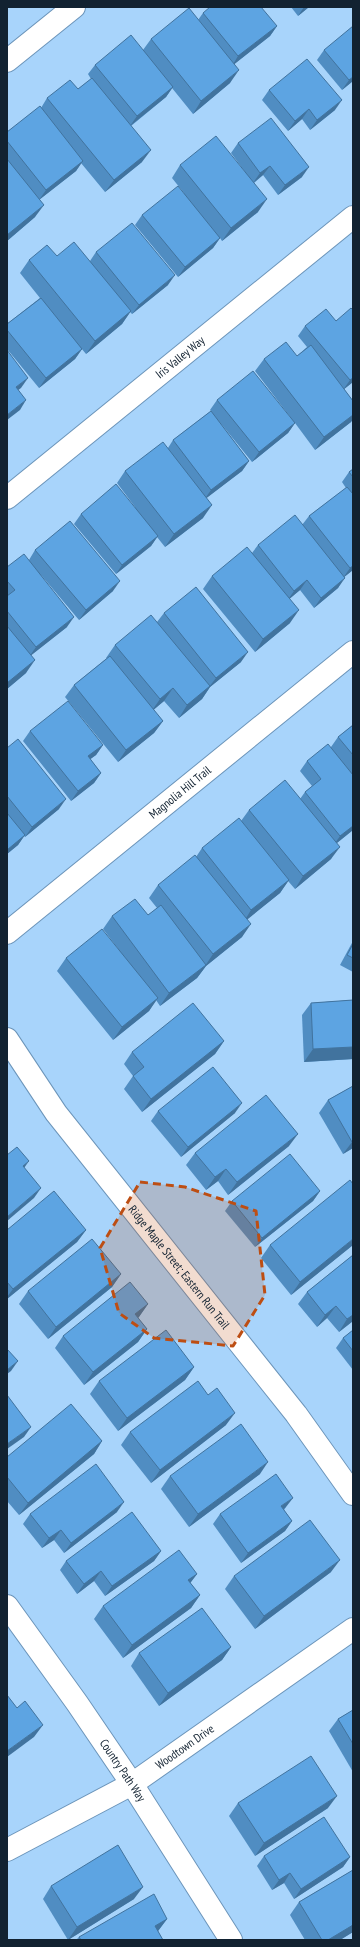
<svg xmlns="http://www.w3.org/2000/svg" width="360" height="1947" font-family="'PT Sans Narrow',sans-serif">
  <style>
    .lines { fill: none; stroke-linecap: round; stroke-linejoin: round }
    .street-casing { stroke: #6c95ba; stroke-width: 24 }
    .street { stroke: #fff; stroke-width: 22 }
    .wall { fill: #508dc2 }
    .shaded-wall { fill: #41739e }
    .building { fill: #5da4e2; stroke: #41739e }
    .marked { fill: #bd4e13; fill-opacity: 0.2; stroke: #bd4e13; stroke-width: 3; stroke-dasharray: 8 5; stroke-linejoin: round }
    .labels { text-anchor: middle; stroke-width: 3; stroke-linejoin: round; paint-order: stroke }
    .street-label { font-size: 12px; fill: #122231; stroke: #c5dff7 }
  </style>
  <rect width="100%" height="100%" fill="#a8d4fb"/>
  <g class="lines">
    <g class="street-casing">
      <g id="street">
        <polyline points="7,61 74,7"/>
        <path id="s1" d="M 7,498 L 353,217"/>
        <path id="s2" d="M 7,933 L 353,652"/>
        <path id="s3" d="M 7,1039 L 56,1113 L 296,1414 L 353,1494"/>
        <path id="s4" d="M 7,1606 L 77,1703 L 132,1784 L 231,1940"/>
        <path id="s5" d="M 7,1850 L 132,1784 L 353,1629"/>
      </g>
    </g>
    <use href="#street" class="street"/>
  </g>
  <g class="wall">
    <polygon points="291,7 309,7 298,16"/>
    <polygon points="203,13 277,26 270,36 234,64 230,83 193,114 172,88 166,97 131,126 142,162 105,192 81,163 76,171 40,199 35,217 7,241 7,132 41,108 47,98 78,89 91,79 88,74 95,65 143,50 151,39 198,20"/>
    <polygon points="324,50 353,81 342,90 317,60"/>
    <polygon points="269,90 335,110 310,130 302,119 288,131 262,100"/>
    <polygon points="238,143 302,177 278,195 263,175 254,183 258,212 222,241 220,238 213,248 178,277 135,225 142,215 184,193 172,178 180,165 245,172 231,153"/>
    <polygon points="96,252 168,285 132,314 130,312 122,324 86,354 67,331 82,349 75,359 39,388 7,349 7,324 40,298 20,273 29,260 57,256 90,261"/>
    <polygon points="353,310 353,382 344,389 353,401 353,419 351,422 315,450 295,423 288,433 252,462 218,420 249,461 242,471 206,498 203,518 165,547 157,537 151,546 116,574 74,524 81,514 135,507 117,483 125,471 168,448 173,440 211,411 210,410 217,400 291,418 255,371 264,359 297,356 307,347 298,336 305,326 336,321"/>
    <polygon points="353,469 353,570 344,577 338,588 314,608 300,590 289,599 290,623 255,652 203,589 212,576 252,553 258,545 302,525 309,516 346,488 342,482 349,472"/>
    <polygon points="35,550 113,591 79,620 41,575 67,627 31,655 26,673 7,689 7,567 29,560"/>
    <polygon points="164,613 241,662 210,687 202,699 179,718 164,701 153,710 163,721 154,733 118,762 65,697 74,685 107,658 106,658 115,645 157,622"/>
    <polygon points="353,725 353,830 337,843 331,859 295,889 288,881 280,893 247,919 242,937 206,966 197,978 160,1006 156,1000 149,1011 113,1040 57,971 66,958 119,950 103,929 112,916 148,915 157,908 149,898 158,885 196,857 202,848 241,821 249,810 300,799 305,792 312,786 300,771 307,761 331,747 338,737"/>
    <polygon points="30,731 103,745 96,755 90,759 101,773 94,783 71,801 23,741"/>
    <polygon points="7,748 59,809 25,837 24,836 18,845 7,854"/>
    <polygon points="353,941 353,972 340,965"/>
    <polygon points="353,1000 353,1059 304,1062 302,1015 311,1003"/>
    <polygon points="224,1041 215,1054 142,1112 124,1089 133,1076 124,1064 132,1052"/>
    <polygon points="353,1086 353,1148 343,1154 319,1113 328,1100"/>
    <polygon points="158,1111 235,1113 181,1157 151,1121"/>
    <polygon points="289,1146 228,1195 218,1181 206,1190 186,1165 195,1153"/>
    <polygon points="320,1191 313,1201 255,1247 225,1211 232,1201"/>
    <polygon points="7,1230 86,1230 77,1242 7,1299"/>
    <polygon points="270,1245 353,1245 291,1295 261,1258"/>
    <polygon points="353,1255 353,1321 339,1332 327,1318 317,1327 298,1304 307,1292"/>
    <polygon points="121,1274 112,1287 48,1339 19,1304 28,1291"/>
    <polygon points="148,1304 138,1318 147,1329 138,1342 84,1385 55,1348 63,1336"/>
    <polygon points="353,1330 353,1370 336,1348 343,1338"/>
    <polygon points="194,1367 185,1380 118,1431 90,1394 99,1381"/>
    <polygon points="208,1395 226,1425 151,1483 121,1445 130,1432"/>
    <polygon points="102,1441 94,1454 19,1515 7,1501 7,1457"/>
    <polygon points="260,1474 189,1527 161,1489 170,1476"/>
    <polygon points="286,1507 284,1510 292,1521 285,1531 241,1563 213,1524 220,1514"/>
    <polygon points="117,1512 64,1553 54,1540 42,1548 23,1524 30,1514"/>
    <polygon points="161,1551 154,1561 105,1596 94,1581 77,1594 60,1570 66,1561"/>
    <polygon points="331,1572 255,1629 225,1589 234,1576"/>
    <polygon points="197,1574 190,1583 200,1595 191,1608 123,1658 94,1619 103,1606"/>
    <polygon points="231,1647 222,1660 159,1706 131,1666 139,1653"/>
    <polygon points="353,1710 353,1772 329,1731 338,1719"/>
    <polygon points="238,1803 328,1808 255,1856 229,1816"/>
    <polygon points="264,1856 350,1857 343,1867 294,1899 284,1883 272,1890 257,1866"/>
    <polygon points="353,1870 353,1932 340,1940 305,1940 290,1915 299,1902"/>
    <polygon points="51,1886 134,1899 68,1940 43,1899"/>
    <polygon points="167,1919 158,1931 163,1940 76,1940 79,1937"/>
  </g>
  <g class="shaded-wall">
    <polygon points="304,7 309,7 298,16"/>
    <polygon points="277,26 270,36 232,66 238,56"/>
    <polygon points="239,70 230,83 193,114 201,101"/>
    <polygon points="353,77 353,81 342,90 349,80"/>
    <polygon points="173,87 166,97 130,126 137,116"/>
    <polygon points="342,100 335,110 310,130 317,120"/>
    <polygon points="309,109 302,119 288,131 295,121"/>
    <polygon points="151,150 142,162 105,192 114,180"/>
    <polygon points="83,161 76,171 39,200 46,190"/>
    <polygon points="270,166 263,175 253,183 260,173"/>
    <polygon points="309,167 302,177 278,195 285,185"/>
    <polygon points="267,199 258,212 222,241 231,228"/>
    <polygon points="44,205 35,217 7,241 7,235"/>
    <polygon points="220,238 213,248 178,277 185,267"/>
    <polygon points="175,275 168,285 132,314 139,305"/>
    <polygon points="131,311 122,324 86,354 95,341"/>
    <polygon points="82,349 75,359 39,388 46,378"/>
    <polygon points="28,378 21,388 9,397 16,387"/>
    <polygon points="353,378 353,382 343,390 350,380"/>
    <polygon points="26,400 20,410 7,420 7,415"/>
    <polygon points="353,415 353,419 351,422 315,450 324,437"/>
    <polygon points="295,423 288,433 252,462 259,452"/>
    <polygon points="249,461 242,471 204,500 211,490"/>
    <polygon points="212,505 203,518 165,547 174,534"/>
    <polygon points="158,536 151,546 116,574 122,565"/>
    <polygon points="353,566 353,570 343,578 350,568"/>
    <polygon points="345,578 338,588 314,608 321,598"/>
    <polygon points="307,580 300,590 287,601 294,591"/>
    <polygon points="120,581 113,591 79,620 86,610"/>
    <polygon points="299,610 290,623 255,652 263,639"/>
    <polygon points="74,617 67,627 29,657 36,647"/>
    <polygon points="248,652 241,662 210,687 202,699 179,718 187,705 209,687 216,678"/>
    <polygon points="35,660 26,673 7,689 7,683"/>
    <polygon points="173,688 164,701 151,712 160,699"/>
    <polygon points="163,721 154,733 118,762 126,750"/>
    <polygon points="103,745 96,755 81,766 88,756"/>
    <polygon points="101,773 94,783 71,801 78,791"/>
    <polygon points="66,799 59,809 25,837 32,827"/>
    <polygon points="353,826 353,830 333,846 340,836"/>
    <polygon points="25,835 18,845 7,854 7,850"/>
    <polygon points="340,847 331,859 295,889 303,876"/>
    <polygon points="289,880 280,893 243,923 251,910"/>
    <polygon points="251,924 242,937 206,966 197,978 160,1006 169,993 205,966 213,954"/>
    <polygon points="158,998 149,1011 113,1040 122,1027"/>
    <polygon points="224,1041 215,1054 142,1112 151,1099"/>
    <polygon points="353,1047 353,1059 304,1062 313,1049"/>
    <polygon points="242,1103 235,1113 181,1157 188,1147"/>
    <polygon points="298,1134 289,1146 228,1195 237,1182"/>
    <polygon points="353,1141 353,1148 343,1154 352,1142"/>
    <polygon points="29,1161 22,1171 23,1166"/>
    <polygon points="226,1169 218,1181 206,1190 215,1177"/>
    <polygon points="41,1188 34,1198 7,1221 7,1217"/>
    <polygon points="320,1191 313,1201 255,1247 262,1238"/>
    <polygon points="86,1230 77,1242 7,1299 7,1297 13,1289"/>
    <polygon points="353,1239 353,1245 291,1295 300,1282"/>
    <polygon points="121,1274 112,1287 48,1339 56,1327"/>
    <polygon points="148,1304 139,1317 126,1327 135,1314"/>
    <polygon points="336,1306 327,1318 317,1327 325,1315"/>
    <polygon points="353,1315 353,1321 339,1332 347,1319"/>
    <polygon points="147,1329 138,1342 84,1385 93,1372"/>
    <polygon points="18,1361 11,1371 7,1374 7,1370"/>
    <polygon points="194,1367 185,1380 118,1431 127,1418"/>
    <polygon points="235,1413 226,1425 151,1483 160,1470"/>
    <polygon points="31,1427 24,1437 7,1449 7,1444"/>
    <polygon points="102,1441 94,1454 19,1515 28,1503"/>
    <polygon points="268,1462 260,1474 189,1527 198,1514"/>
    <polygon points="293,1498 286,1507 274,1516 281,1506"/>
    <polygon points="124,1502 117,1512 64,1553 71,1543"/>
    <polygon points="292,1521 285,1531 241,1563 248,1553"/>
    <polygon points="61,1530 54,1540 42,1548 49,1538"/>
    <polygon points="161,1551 154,1561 105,1596 112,1586"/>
    <polygon points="340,1560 331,1572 255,1629 264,1616"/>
    <polygon points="101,1571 94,1581 77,1594 84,1584"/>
    <polygon points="197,1574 188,1586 188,1580"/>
    <polygon points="200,1595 191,1608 123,1658 132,1645"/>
    <polygon points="231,1647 222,1660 159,1706 168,1693"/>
    <polygon points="43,1725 34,1737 7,1757 7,1751"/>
    <polygon points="337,1796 328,1808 255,1856 264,1843"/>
    <polygon points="350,1857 343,1867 294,1899 301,1889"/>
    <polygon points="290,1873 284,1883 272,1890 279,1880"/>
    <polygon points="143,1887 134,1899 68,1940 77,1927"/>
    <polygon points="167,1919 158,1931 146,1939 155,1926"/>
    <polygon points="353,1925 353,1932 340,1940 328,1940"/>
  </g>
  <g class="building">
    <polygon points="210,7 261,7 277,26 238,56 203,13"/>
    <polygon points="189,8 239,70 201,101 151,39"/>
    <polygon points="353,26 353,77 349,80 324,50"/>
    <polygon points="131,35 173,87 137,116 95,65"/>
    <polygon points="307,59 342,100 317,120 309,109 295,121 269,90"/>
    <polygon points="92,78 151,150 114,180 47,98 70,80 78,89"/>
    <polygon points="40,106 83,161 46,190 7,141 7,132"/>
    <polygon points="271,118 309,167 285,185 270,166 260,173 238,143"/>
    <polygon points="216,136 267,199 231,228 180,165"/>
    <polygon points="7,159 44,205 7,235"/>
    <polygon points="178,186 220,238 185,267 142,215"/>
    <polygon points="132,223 175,275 139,305 96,252"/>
    <polygon points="74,242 131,311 95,341 29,260 47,245 57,256"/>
    <polygon points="41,298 82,349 46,378 7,330 7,324"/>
    <polygon points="351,308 353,310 353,378 350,380 305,326 326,309 336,321"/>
    <polygon points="286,342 297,356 311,345 353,401 353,415 324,437 264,359"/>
    <polygon points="7,350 28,378 16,387 26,400 7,415"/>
    <polygon points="253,371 295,423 259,452 217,400"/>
    <polygon points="211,411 249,461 211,490 173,440"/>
    <polygon points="163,442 212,505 174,534 125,471"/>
    <polygon points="353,469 353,477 349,472"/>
    <polygon points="116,484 158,536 122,565 81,514"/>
    <polygon points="347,487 353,494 353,566 350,568 309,516"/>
    <polygon points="295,515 345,578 321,598 307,580 294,591 258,545"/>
    <polygon points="70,521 120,581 86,610 35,550"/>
    <polygon points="247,547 299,610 263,639 212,576"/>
    <polygon points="24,554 74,617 36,647 7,611 7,596 15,590 7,581 7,567"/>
    <polygon points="196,587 248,652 216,678 164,613"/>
    <polygon points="151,615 210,686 187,705 173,688 160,699 115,645"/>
    <polygon points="7,626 35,660 7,683"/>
    <polygon points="110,656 163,721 126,750 74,685"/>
    <polygon points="68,701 103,745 88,756 101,773 78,791 30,731"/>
    <polygon points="353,725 353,755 338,737"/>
    <polygon points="18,739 66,799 32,827 7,796 7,748"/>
    <polygon points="328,744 353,775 353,826 340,836 305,792 321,779 307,761"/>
    <polygon points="285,780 340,847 303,876 249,810"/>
    <polygon points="7,813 25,835 7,850"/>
    <polygon points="239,818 289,880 251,910 202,848"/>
    <polygon points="195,855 251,924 213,954 158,885"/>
    <polygon points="135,899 148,915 161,905 206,965 169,993 112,916"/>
    <polygon points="102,929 158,998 122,1027 66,958"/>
    <polygon points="353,944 353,958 347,955"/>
    <polygon points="353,1000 353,1047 313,1049 311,1003"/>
    <polygon points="193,1003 224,1041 151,1099 133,1076 144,1067 132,1052"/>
    <polygon points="213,1067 242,1103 188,1147 158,1111"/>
    <polygon points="353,1086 353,1141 352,1142 328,1100"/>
    <polygon points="266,1095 298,1134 237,1182 226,1169 215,1177 195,1153"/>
    <polygon points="17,1147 29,1161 23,1166 41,1188 7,1217 7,1155"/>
    <polygon points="290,1154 320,1191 262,1238 232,1201"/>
    <polygon points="350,1180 353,1184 353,1239 300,1282 270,1245"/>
    <polygon points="54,1191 86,1230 13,1289 7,1282 7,1230"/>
    <polygon points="92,1239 121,1274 56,1327 28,1291"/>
    <polygon points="353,1255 353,1315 347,1319 336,1306 325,1315 307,1292"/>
    <polygon points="130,1282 148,1304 135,1314 147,1329 93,1372 63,1336"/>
    <polygon points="166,1330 194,1367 127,1418 99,1381"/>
    <polygon points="353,1330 353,1351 343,1338"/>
    <polygon points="7,1349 18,1361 7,1370"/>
    <polygon points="198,1381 208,1395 217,1388 235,1413 160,1470 130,1432"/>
    <polygon points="7,1395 31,1427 7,1444"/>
    <polygon points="71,1404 102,1441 28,1503 7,1477 7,1457"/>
    <polygon points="241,1424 268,1462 198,1514 170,1476"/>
    <polygon points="96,1464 124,1502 71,1543 61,1530 49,1538 30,1514"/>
    <polygon points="276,1474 293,1498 281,1506 292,1521 248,1553 220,1514"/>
    <polygon points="132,1512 161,1551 112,1586 101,1571 84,1584 66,1561"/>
    <polygon points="310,1520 340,1560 264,1616 234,1576"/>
    <polygon points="179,1550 197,1574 188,1580 200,1595 132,1645 103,1606"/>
    <polygon points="202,1608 231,1647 168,1693 139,1653"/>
    <polygon points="7,1695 17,1708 25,1701 43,1725 7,1751"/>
    <polygon points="353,1710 353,1744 338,1719"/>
    <polygon points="311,1756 337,1796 264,1843 238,1803"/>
    <polygon points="324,1817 350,1857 301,1889 290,1873 279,1880 264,1856"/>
    <polygon points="118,1845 143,1887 77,1927 51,1886"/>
    <polygon points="353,1870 353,1925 328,1940 322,1940 299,1902"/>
    <polygon points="154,1894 167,1919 155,1926 163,1940 81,1940 79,1937"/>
  </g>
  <path class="marked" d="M 140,1182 L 185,1187 L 256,1211 L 265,1295 L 233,1346 L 154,1338 L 119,1313 L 100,1248 Z"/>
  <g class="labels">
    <g class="street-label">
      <text dy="4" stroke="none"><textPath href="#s1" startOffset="223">Iris Valley Way</textPath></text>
      <text dy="4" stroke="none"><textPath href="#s2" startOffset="223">Magnolia Hill Trail</textPath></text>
      <text dy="4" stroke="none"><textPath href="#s3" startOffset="286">Ridge Maple Street; Eastern Run Trail</textPath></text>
      <text dy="4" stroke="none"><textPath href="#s5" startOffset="206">Woodtown Drive</textPath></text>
      <text dy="4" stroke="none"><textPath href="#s4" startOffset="201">Country Path Way</textPath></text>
    </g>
  </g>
  <rect width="360" height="1947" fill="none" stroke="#122231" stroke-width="16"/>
</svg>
